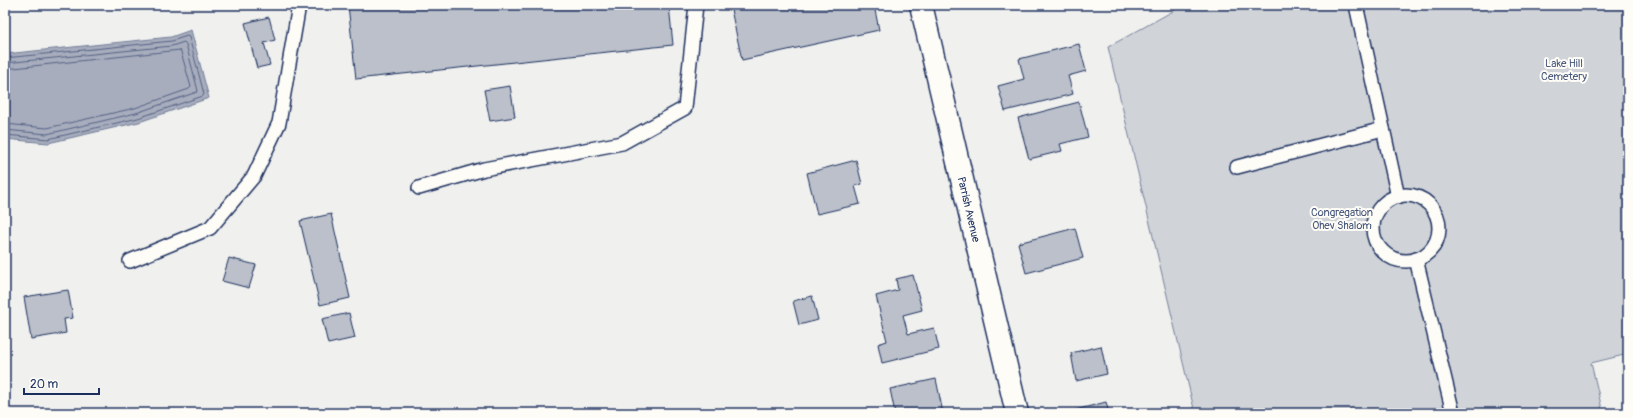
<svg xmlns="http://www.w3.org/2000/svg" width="1633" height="418" font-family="Pangolin,sans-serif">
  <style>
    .green { fill: #d0d3d8; stroke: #76819b }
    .water { fill: #a7adbd; stroke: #6f7b97 }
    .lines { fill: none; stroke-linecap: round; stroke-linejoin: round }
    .shore { stroke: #536184; stroke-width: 1 }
    .building { fill: #bbc0ca; stroke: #1b2f5e }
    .lane-casing { stroke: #1b2f5e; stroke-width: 16 }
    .street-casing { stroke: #1b2f5e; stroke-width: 25 }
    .lane { stroke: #fdfcf7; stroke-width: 13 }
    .street { stroke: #fdfcf7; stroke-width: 22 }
    .labels { text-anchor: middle; stroke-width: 4; stroke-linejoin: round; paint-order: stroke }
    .park-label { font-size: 11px; fill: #48587c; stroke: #fdfcf7 }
    .street-label { font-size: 11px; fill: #1b2f5e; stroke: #fdfcf7 }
  </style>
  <rect width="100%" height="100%" fill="#f0f0ee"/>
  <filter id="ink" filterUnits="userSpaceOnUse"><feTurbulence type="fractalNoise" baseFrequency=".025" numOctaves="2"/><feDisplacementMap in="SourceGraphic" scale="8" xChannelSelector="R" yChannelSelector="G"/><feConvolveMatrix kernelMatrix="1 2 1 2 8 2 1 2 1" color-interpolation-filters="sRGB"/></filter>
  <g filter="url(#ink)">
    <polygon class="green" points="1175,5 1628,5 1628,354 1591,363 1603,413 1195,413 1108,47 1175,10"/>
    <polygon class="water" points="191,30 209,98 139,122 48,143 5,139 5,54 171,37"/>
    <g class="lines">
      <g class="shore">
        <polyline points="5,58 172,41 187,36 189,37 204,94 203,96 138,118 48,139 5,135"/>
        <polyline points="5,63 172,46 184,42 186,44 198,91 197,92 136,113 47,134 5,130"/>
        <polyline points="5,69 180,50 181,52 191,87 189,89 135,108 47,128 5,124"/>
      </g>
    </g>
    <g class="building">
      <polygon points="348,5 669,5 673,45 356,79"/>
      <polygon points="730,5 874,5 879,30 742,60"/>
      <polygon points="269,17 275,40 264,43 270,65 257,68 245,23"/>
      <polygon points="1079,44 1086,71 1068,76 1073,94 1005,111 998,86 1024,79 1019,59"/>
      <polygon points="510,86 515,117 490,121 484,90"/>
      <polygon points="1079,102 1088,137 1060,144 1062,151 1029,159 1018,118"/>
      <polygon points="856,160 862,184 855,186 860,204 817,214 807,173"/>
      <polygon points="331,214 350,298 320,305 300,221"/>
      <polygon points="1075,228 1083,258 1026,273 1018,243"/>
      <polygon points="229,258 256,265 249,288 222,281"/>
      <polygon points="913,275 922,310 903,315 908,334 934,328 939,349 882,363 878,344 887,341 876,296 898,290 896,279"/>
      <polygon points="68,290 73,318 64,319 66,333 31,339 24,297"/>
      <polygon points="812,296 818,320 799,325 793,301"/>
      <polygon points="349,313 355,338 328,344 322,319"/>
      <polygon points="1101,346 1107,374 1076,381 1071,353"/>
      <polygon points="936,379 943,413 895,413 890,389"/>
      <polygon points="1106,402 1109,413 1064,413"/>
    </g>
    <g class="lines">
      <g class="lane-casing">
        <g id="lane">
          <polyline points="1356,5 1398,197"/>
          <polyline points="1237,167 1383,129"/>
          <polyline points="419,188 484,169 622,143 685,108 696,5"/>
          <circle cx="1406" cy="228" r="33"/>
          <polyline points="1416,259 1453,413"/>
          <polyline points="130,261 210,228 254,176 279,123 299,5"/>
        </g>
      </g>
      <g class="street-casing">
        <g id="street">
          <path id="s1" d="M 921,5 L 1017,413"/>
        </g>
      </g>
      <use href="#lane" class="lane"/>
      <use href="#street" class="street"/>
    </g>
  </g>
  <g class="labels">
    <g class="park-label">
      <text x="1564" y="67">Lake Hill<tspan x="1564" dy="13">Cemetery</tspan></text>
      <text x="1342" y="216">Congregation<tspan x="1342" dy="13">Ohev Shalom</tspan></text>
    </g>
    <g class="street-label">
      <text dy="4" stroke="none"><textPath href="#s1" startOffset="210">Parrish Avenue</textPath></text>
    </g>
  </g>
  <rect width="1633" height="418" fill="none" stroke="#fdfcf7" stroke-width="20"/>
  <rect x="10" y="10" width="1613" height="398" fill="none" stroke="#1b2f5e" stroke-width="1.5" filter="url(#ink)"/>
  <path d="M24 388v6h75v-6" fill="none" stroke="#1b2f5e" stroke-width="2"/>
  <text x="30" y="388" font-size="12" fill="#1b2f5e" stroke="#fdfcf7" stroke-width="3" paint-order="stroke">20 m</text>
</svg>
